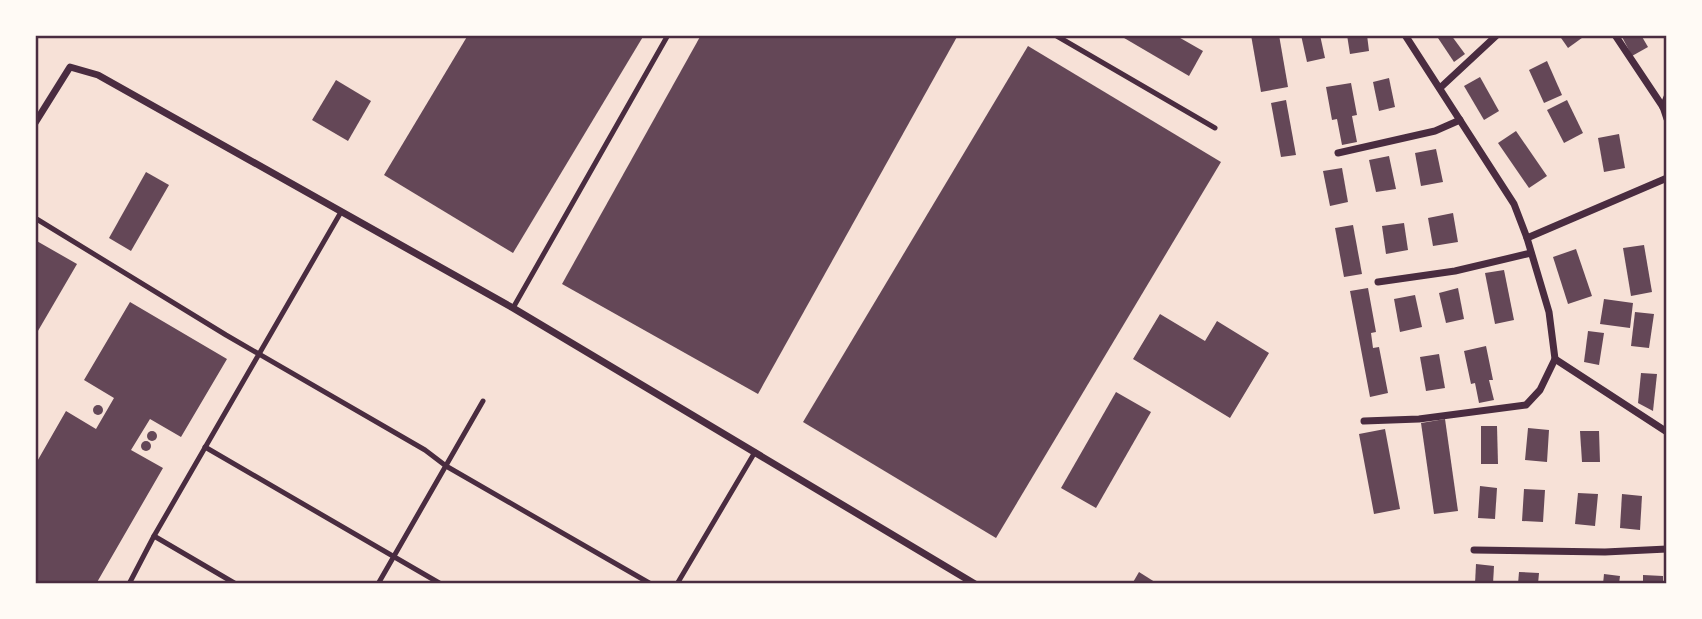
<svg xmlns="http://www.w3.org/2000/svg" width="1702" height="619" font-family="Roboto,sans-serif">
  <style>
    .building { fill: #644757 }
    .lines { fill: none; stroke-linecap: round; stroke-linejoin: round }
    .service { stroke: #4a2c40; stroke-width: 5 }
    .minor { stroke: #4a2c40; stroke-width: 7 }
    .neatline { fill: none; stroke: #4a2c40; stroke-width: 2.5 }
  </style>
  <rect width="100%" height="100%" fill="#f7e1d7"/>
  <g class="building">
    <polygon points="468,35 644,35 513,253 384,175"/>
    <polygon points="701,35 958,35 758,394 562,284"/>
    <polygon points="1119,35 1175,35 1203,51 1189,76"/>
    <polygon points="1251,35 1279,35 1288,87 1261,92"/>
    <polygon points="1301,35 1320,35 1325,58 1307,62"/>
    <polygon points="1347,35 1367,35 1369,51 1350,54"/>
    <polygon points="1436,35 1451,35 1465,54 1454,62"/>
    <polygon points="1559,35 1586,35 1568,48"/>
    <polygon points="1621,35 1641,35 1648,47 1632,56"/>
    <polygon points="1028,46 1221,162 996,538 803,422"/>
    <polygon points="1547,61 1562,95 1544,103 1529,70"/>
    <polygon points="1480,77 1499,111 1484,120 1464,86"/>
    <polygon points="1389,78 1395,107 1379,111 1373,82"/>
    <polygon points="336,80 371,101 348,141 312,120"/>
    <polygon points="1351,83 1357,115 1352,116 1357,142 1342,145 1337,119 1332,120 1326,87"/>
    <polygon points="1286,100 1296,155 1281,157 1271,103"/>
    <polygon points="1567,100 1583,133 1564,143 1547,110"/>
    <polygon points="1516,131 1547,176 1529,188 1498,143"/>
    <polygon points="1619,134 1625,168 1604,172 1598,138"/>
    <polygon points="1436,149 1443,182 1421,186 1415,153"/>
    <polygon points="1389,156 1396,189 1376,192 1369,160"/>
    <polygon points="1342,168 1348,202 1330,206 1323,171"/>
    <polygon points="146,172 169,185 131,251 109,238"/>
    <polygon points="1453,213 1458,242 1433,246 1428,218"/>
    <polygon points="1404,223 1408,250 1386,254 1382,226"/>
    <polygon points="1353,225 1362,274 1344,277 1335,228"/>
    <polygon points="35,240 77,264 35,336"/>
    <polygon points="1644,245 1652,292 1631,296 1623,248"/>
    <polygon points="1576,249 1592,296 1568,304 1553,257"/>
    <polygon points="1504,270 1514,320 1495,324 1485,273"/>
    <polygon points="1368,288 1376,332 1371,333 1373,348 1379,347 1388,393 1370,397 1350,291"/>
    <polygon points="1458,288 1464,319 1446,323 1439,293"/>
    <polygon points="1415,295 1422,327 1400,332 1394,299"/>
    <polygon points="1604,299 1633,303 1630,328 1600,324"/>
    <polygon points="130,302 227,359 181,437 150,419 131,450 163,468 96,584 35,584 35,465 66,411 96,429 114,398 84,380"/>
    <polygon points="1635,312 1654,314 1649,348 1631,346"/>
    <polygon points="1160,314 1205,341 1217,321 1269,353 1230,418 1133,359"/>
    <polygon points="1588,331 1604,333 1599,365 1584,362"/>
    <polygon points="1486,346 1493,380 1489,380 1494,400 1479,403 1475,383 1471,384 1464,351"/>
    <polygon points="1439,354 1445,388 1426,391 1420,357"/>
    <polygon points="1641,373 1657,374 1653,411 1638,403"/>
    <polygon points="1116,392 1151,412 1096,508 1061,488"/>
    <circle cx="98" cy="410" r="5"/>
    <polygon points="1445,419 1458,511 1434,514 1421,423"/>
    <polygon points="1481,426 1497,426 1498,464 1481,464"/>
    <polygon points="1528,428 1549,430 1547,462 1525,460"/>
    <polygon points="1385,429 1400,509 1374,514 1359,434"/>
    <circle cx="152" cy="436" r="5"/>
    <polygon points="1580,431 1599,431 1600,462 1582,462"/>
    <circle cx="146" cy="446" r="5"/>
    <polygon points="1480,486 1497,488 1495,519 1478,518"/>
    <polygon points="1524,489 1545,490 1543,522 1522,521"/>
    <polygon points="1578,493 1598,494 1595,526 1575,524"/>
    <polygon points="1622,494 1642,496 1640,530 1620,528"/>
    <polygon points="1476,564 1494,566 1493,584 1475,584"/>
    <polygon points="1139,572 1158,584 1132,584"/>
    <polygon points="1519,572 1539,573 1538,584 1518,584"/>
    <polygon points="1604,574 1620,576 1619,584 1603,584"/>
    <polygon points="1643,575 1663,576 1663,584 1643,584"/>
  </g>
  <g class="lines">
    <g class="service">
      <polyline points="1055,35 1215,128"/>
      <polyline points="35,218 226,335 425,450 446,466 651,584"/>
      <polyline points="513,308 668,35"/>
      <polyline points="205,447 441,584"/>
      <polyline points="154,536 236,584"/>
      <polyline points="129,584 154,536 341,212"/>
      <polyline points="378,584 483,401"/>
      <polyline points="677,584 755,452"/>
    </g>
    <g class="minor">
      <polyline points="1405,35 1514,204 1527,238 1667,178"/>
      <polyline points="1615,35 1663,107 1667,119"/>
      <polyline points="1440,88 1497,35"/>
      <polyline points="1663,107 1667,97"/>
      <polyline points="35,123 70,67 98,75 513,308 975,584"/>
      <polyline points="1338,153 1435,131 1460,120"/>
      <polyline points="1378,282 1455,271 1531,253"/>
      <polyline points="1555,359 1667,432"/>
      <polyline points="1364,421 1419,419 1526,405 1540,390 1555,359 1549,312 1527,238"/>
      <polyline points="1474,550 1605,552 1667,549"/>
    </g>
  </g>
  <rect width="1702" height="619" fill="none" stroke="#fffaf5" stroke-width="74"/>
  <rect x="37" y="37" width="1628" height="545" class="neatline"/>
</svg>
